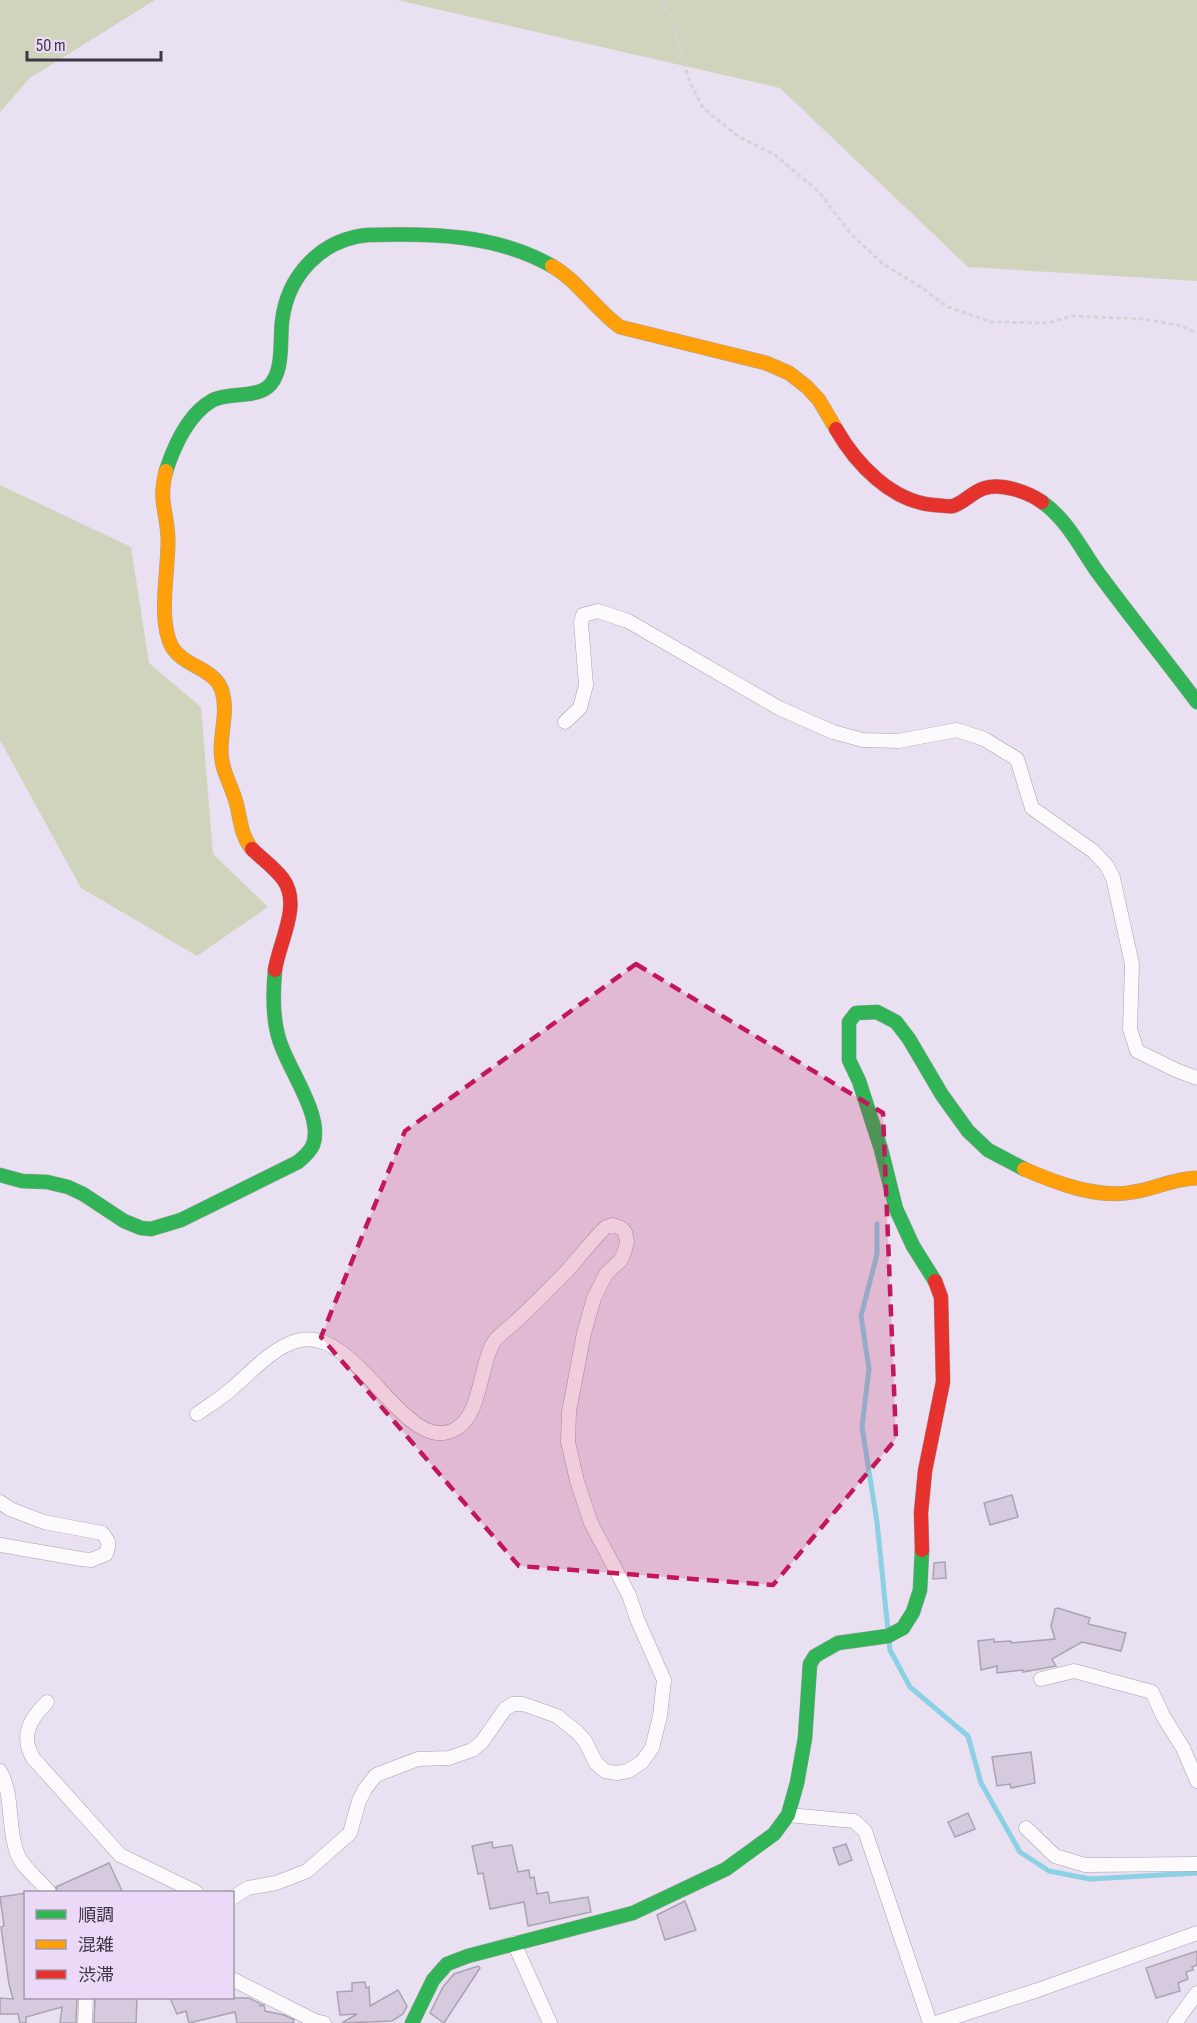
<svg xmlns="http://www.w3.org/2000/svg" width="1197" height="2023" font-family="'Sofia Sans Condensed','Noto Sans JP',sans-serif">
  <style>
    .green { fill: #d0d4bd }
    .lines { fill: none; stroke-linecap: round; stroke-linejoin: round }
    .stream { stroke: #8bd0e4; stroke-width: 5 }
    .building { fill: #d5cade; stroke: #aaa3b0; stroke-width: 1.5 }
    .street-casing { stroke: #a6a0ac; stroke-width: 15 }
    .fast-casing { stroke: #a6a0ac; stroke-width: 15 }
    .slow-casing { stroke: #a6a0ac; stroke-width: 15 }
    .jam-casing { stroke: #a6a0ac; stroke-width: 15 }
    .path { stroke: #d5d3d7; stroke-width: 3; stroke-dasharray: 4.5 3; stroke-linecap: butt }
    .street { stroke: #fcfafd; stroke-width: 14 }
    .fast { stroke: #30b455; stroke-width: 14 }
    .slow { stroke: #ff9f0a; stroke-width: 14 }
    .jam { stroke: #e5322d; stroke-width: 14 }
    .marked { fill: #c2185b; fill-opacity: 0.2; stroke: #c2185b; stroke-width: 4.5; stroke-dasharray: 12 8; stroke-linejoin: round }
  </style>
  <rect width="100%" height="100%" fill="#e9e1f1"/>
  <g class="green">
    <polygon points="0,0 155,0 30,78 0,112"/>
    <polygon points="397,0 1197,0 1197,281 968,267 780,88"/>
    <polygon points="0,485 131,547 149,663 201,707 213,854 268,907 197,956 81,888 0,740"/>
  </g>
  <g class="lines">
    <g class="stream">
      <polyline points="877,1224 877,1254 861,1316 869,1369 862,1427 877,1522 888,1631"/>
      <polyline points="889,1640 890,1650 910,1687 968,1736 981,1783 1020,1852 1049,1871 1090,1879 1197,1873"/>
    </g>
  </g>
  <g class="building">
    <polygon points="1012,1495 1018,1517 990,1525 984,1503"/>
    <polygon points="945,1562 946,1578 933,1579 934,1563"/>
    <polygon points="1058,1608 1090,1618 1088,1624 1126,1633 1121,1651 1082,1642 1052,1659 1056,1666 1023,1672 1023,1670 997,1673 997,1666 981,1670 978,1641 994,1639 994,1642 1011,1641 1011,1643 1055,1639 1051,1626 1055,1609"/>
    <polygon points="1031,1752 1035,1783 1011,1788 1010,1784 997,1786 992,1757"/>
    <polygon points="968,1813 975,1829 955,1837 948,1822"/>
    <polygon points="492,1842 493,1848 512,1845 518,1872 529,1870 530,1878 534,1877 537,1894 548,1892 550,1903 588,1897 591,1912 528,1926 524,1902 490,1909 483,1873 478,1874 472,1846"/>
    <polygon points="846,1844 852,1860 839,1865 833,1848"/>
    <polygon points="109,1863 123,1893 58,1893 56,1887"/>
    <polygon points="26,1893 26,1998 77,1998 76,2023 60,2023 62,2007 26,2017 26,2023 20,2023 18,2014 0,2014 0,1998 13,1999 9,1984 1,1927 4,1926 0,1897"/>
    <polygon points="685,1901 696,1930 665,1940 657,1915"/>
    <polygon points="1197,1951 1197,1965 1192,1967 1193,1970 1186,1972 1188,1979 1178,1983 1180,1991 1156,1998 1146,1968"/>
    <polygon points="478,1966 480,1968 444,2023 430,2013 443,1987 454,1974"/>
    <polygon points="365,1982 366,1988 369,1987 370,2006 398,1990 407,2006 403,2014 392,2021 342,2023 357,2014 340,2015 337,1992 352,1991 352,1983"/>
    <polygon points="95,1998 137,1998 136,2023 94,2023"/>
    <polygon points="170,1998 249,1998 263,2005 259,2006 264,2005 265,2011 284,2015 294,2020 293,2023 237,2023 235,2012 189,2023 186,2011 177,2014"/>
  </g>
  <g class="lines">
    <g class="street-casing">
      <g id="street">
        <polyline points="565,722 580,708 586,685 581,623 583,615 598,611 628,621 779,708 833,732 863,740 898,741 957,730 984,739 1017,759 1032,808 1093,851 1107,866 1113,878 1132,964 1130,1029 1137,1051 1178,1071 1197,1078"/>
        <path d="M 197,1414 C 208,1406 220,1399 230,1390 C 252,1372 272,1347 300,1340 C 359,1327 407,1461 457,1428 C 480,1414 480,1369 492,1345 C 496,1336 507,1330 514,1323 C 532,1307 549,1289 566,1272 C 580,1257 591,1241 606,1227 L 613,1225 L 621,1228 L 625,1232 L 627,1242 L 624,1253 L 620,1261 L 606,1274 L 594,1298 L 584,1333 L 569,1412 L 568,1442 L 577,1481 L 591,1523 L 629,1595 L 637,1619 L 664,1680 L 660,1716 L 652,1748 L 642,1762 L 628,1771 L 617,1773 L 605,1771 L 596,1763 L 585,1741 L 577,1732 L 557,1716 L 523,1704 L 513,1704 L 505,1709 L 482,1742 L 472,1750 L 449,1758 L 418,1759 L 376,1775 L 365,1789 L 359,1801 L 350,1833 L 307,1871 L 276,1883 L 248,1888 L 232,1898"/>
        <path d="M 0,1502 L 10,1509 L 44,1522 L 102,1533 C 109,1541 110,1544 106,1554 L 91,1560 L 81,1559 L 0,1545"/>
        <polyline points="1041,1679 1074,1671 1152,1692 1163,1716 1183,1748 1197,1781"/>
        <path d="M 47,1702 C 30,1719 20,1735 33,1758 L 120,1855 L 196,1892"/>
        <path d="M 0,1771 C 14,1797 7,1826 17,1853 C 22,1868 39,1879 49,1892"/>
        <polyline points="788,1815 854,1821 865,1831 930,2023"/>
        <polyline points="1026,1828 1055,1856 1085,1865 1197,1864"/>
        <polyline points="514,1943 550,2023"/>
        <polyline points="232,1979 315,2021 324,2023"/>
        <polyline points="85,2023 86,1998"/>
        <polyline points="936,2023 1038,1990 1197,1933"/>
        <polyline points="1175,2023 1197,1993"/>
      </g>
    </g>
    <g class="fast-casing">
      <g id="fast">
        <path d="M 166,471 C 174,446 189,413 213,400 C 231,391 262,400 273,381 C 283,366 280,340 282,322 C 287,276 321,239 368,235 C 430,233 496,234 552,266"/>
        <path d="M 1042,502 C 1067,520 1079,545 1096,570 C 1129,615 1164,658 1197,702"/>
        <path d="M 0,1175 L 22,1181 L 47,1182 L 68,1187 L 83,1194 L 124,1221 L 141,1228 L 151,1229 L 181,1220 L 298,1162 C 304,1157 310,1152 313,1145 C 324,1116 287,1068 279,1039 C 272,1017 273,992 275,970"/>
        <polyline points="935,1281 913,1246 896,1209 881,1149 859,1081 849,1060 849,1022 856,1013 877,1012 896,1022 909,1039 942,1095 968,1131 988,1150 1024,1169"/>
        <polyline points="412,2023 433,1980 447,1964 468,1956 633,1913 726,1869 774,1834 788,1815 797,1783 805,1738 810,1664 815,1656 838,1643 888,1636 903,1628 913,1612 920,1590 922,1550"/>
      </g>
    </g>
    <g class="slow-casing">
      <g id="slow">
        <path d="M 552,266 C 578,281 595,309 620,327 L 766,363 L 789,373 L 807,387 L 819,400 L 836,429"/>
        <path d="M 166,471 C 158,502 167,510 168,538 C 169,569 157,619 172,647 C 184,667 215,668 222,691 C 228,710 221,731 221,750 C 221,770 231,784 236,802 C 241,820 240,834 252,849"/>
        <path d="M 1024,1169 C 1056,1183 1098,1199 1133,1192 C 1155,1189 1174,1178 1197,1178"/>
      </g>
    </g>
    <g class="jam-casing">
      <g id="jam">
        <path d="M 836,429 C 856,464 892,502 934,505 C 940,505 947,507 953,506 C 964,503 973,491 985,488 C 1002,483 1028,492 1042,502"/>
        <path d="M 252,849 C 262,859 274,867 283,879 C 302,905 279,942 275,970"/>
        <polyline points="922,1550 921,1513 925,1471 943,1382 941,1297 935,1281"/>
      </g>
    </g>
    <polyline class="path" points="660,0 672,20 690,83 703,108 739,137 775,155 819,192 851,234 883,264 922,288 948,307 991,322 1047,323 1073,316 1143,319 1182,326 1197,333"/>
    <use href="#street" class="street"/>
    <use href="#fast" class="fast"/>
    <use href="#slow" class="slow"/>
    <use href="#jam" class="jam"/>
  </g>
  <path class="marked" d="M 636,964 L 883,1113 L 896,1439 L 773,1585 L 519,1566 L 321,1337 L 405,1131 Z"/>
  <rect x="24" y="1891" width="210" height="108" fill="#eadaf8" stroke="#a498af" stroke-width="1.5"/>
  <rect x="36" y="1910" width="30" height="9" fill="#30b455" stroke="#a498af" stroke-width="1.5"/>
  <text x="78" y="1921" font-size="18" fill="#3c3642">順調</text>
  <rect x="36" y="1940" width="30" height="9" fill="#ff9f0a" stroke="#a498af" stroke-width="1.5"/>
  <text x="78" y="1951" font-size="18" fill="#3c3642">混雑</text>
  <rect x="36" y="1970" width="30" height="9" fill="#e5322d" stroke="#a498af" stroke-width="1.5"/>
  <text x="78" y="1981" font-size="18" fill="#3c3642">渋滞</text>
  <path d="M27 51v9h134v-9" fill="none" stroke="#3c3642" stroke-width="3"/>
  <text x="36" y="51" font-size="18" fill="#3c3642" stroke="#eadaf8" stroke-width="4.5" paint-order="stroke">50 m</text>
</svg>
